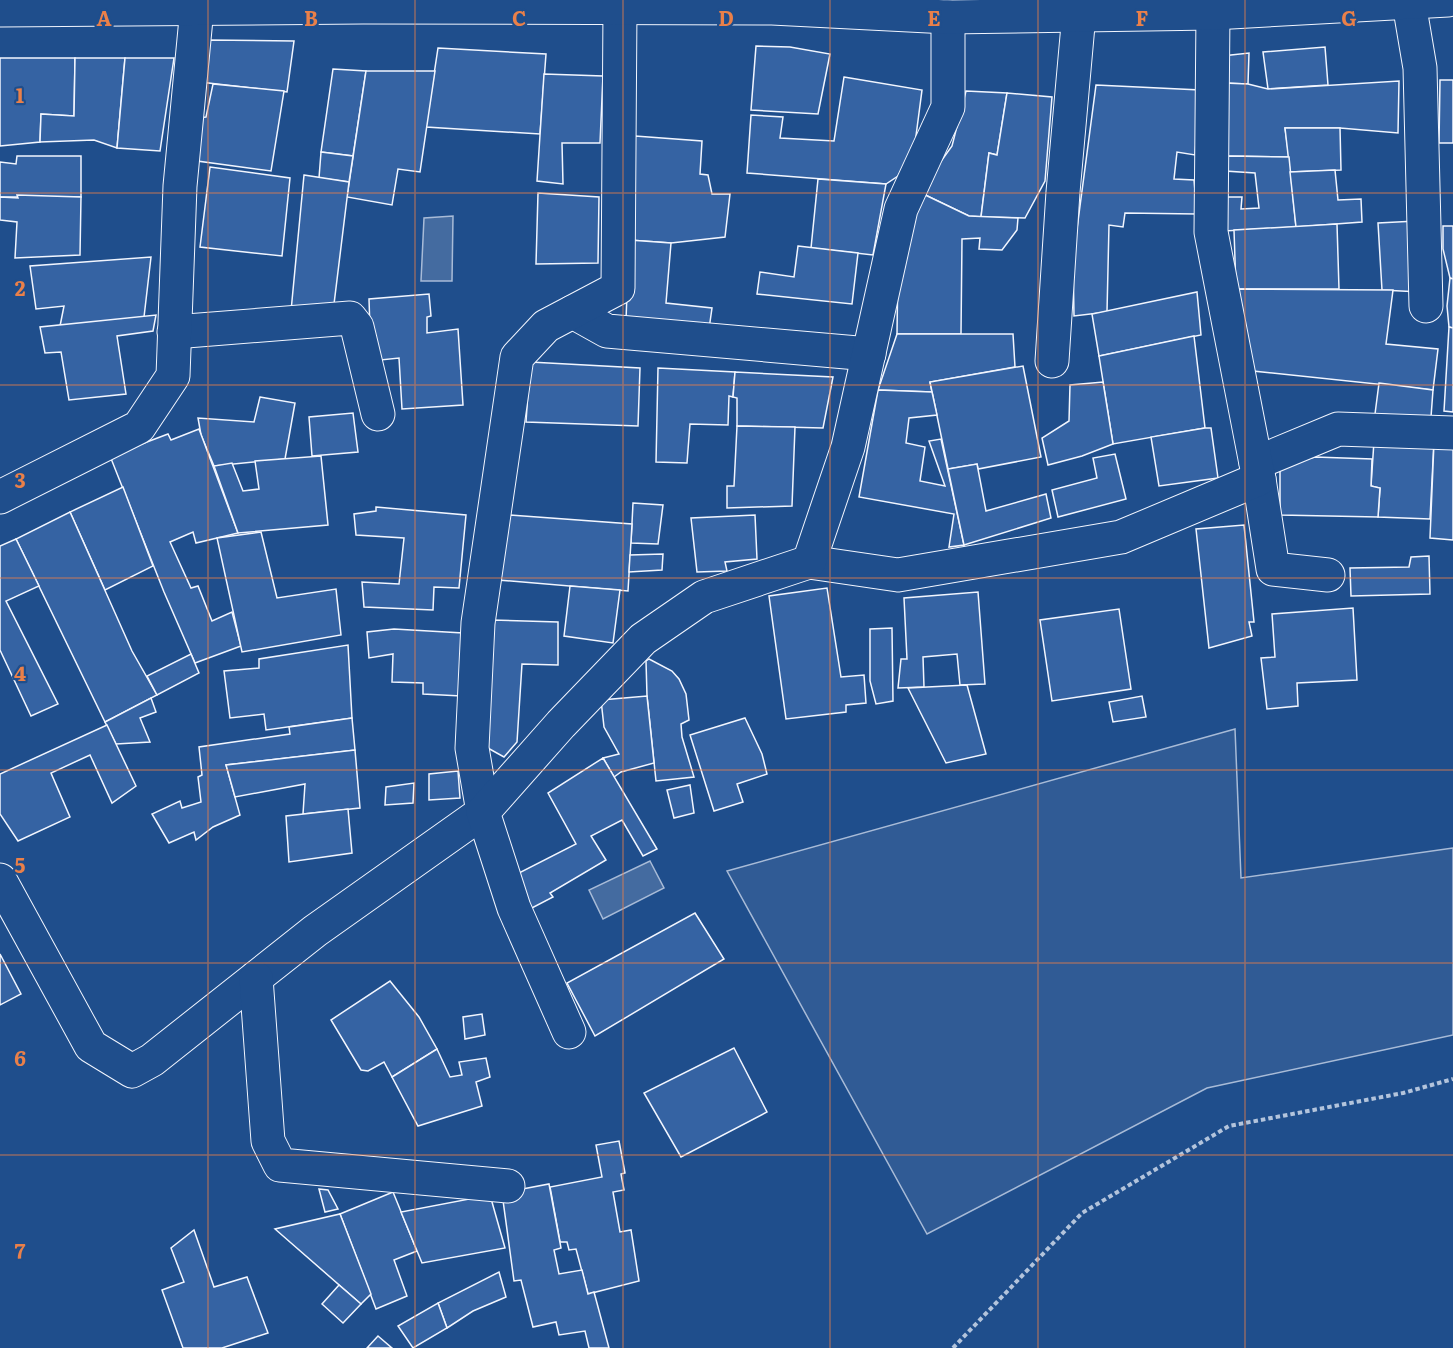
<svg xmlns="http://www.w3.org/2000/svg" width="1453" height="1348" font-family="Literata,serif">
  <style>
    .built { fill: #305b95; stroke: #a8bbd7; stroke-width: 1.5 }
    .water { fill: #446ba0; stroke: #a8bbd7; stroke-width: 1.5 }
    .building { fill: #3563a3; stroke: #f2f6ff; stroke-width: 1.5 }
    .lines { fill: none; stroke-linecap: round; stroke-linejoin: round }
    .minor-casing { stroke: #f2f6ff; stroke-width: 35 }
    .secondary-casing { stroke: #f2f6ff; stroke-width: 35 }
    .path { stroke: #b3c4dc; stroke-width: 4; stroke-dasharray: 4.5 3; stroke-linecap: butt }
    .minor { stroke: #1f4e8c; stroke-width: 33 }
    .secondary { stroke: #1f4e8c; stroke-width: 33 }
    .grid { fill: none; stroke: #ea8049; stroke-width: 1.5; stroke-opacity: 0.55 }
    .grid-label { font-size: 20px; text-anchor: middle; font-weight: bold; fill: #ea8049; stroke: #1f4e8c; stroke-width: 4.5; stroke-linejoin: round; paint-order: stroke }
  </style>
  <rect width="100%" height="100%" fill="#1f4e8c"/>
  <polygon class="built" points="1235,729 1241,878 1453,848 1453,1035 1207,1088 927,1234 727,871"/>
  <g class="water">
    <polygon points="453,216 452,281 421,281 424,218"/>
    <polygon points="650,861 664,888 603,919 589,890"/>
  </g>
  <g class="building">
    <polygon points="208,40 294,41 287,92 200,82"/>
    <polygon points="756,46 790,47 830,54 818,114 751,110"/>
    <polygon points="1325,47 1328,85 1268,89 1263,52"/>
    <polygon points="438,48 546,54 540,134 426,127"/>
    <polygon points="1249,53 1248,84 1224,83 1222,56"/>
    <polygon points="0,58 75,58 74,116 41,114 40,142 0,146"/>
    <polygon points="75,58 125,58 117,148 94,140 40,142 41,114 74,116"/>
    <polygon points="125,58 174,58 160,151 117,148"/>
    <polygon points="333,69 366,71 353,156 321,152"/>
    <polygon points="366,71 435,71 420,172 398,169 392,205 347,197"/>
    <polygon points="544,74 603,76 600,143 562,143 563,184 537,181"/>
    <polygon points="844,77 922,90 914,151 898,176 886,184 747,173 751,115 783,117 780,138 834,141"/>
    <polygon points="1440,80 1453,80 1453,143 1439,143"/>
    <polygon points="1399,81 1398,133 1340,128 1285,128 1289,157 1228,156 1224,83 1248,84 1268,89"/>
    <polygon points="213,84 284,91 271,171 190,160 195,118 206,117"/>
    <polygon points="1096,85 1200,90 1195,155 1177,152 1174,179 1194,180 1197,214 1125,213 1123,227 1109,225 1107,312 1074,316 1073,259"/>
    <polygon points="966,91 1007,93 997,155 989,153 981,217 969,216 919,192 952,146"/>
    <polygon points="1007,93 1052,97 1045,181 1025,218 981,217 989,153 997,155"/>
    <polygon points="1285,128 1340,128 1341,170 1290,172"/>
    <polygon points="635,136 702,141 700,174 708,175 712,194 730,194 725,237 671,243 629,240"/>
    <polygon points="321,152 353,156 349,182 319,178"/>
    <polygon points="17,156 81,156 81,197 0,197 0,162 16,164"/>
    <polygon points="1228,156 1289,157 1296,227 1224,231 1222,197 1242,197 1241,209 1259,208 1255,173 1225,171"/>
    <polygon points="210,167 290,178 282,256 200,247"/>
    <polygon points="1335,170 1338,200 1361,199 1362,222 1296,227 1290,172"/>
    <polygon points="304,175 349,182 334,304 291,311"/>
    <polygon points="818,179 886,184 873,255 811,248"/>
    <polygon points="919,192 969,216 1018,218 1017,230 1002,250 979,249 980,238 962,239 961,334 897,334 898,262"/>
    <polygon points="538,193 599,197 598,263 536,264"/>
    <polygon points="17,195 81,197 80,255 15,258 17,222 0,220 0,197 18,198"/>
    <polygon points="1416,221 1420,292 1382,290 1378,223"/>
    <polygon points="1337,224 1339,289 1236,289 1234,230"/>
    <polygon points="1443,226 1453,226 1453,279 1450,278 1443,249"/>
    <polygon points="629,240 671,243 666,303 712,308 709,329 626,320"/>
    <polygon points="798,246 858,253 852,304 757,294 760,272 794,277"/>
    <polygon points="151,257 144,317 60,326 64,306 36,309 30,266"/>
    <polygon points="1450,278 1453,279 1453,328 1449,327 1447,306"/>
    <polygon points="1236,289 1393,290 1386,344 1438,349 1433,390 1253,371"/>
    <polygon points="1197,292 1201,335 1099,356 1092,314"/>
    <polygon points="429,294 431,316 427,317 427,333 458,329 463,405 402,409 399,358 371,361 369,299"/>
    <polygon points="156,315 153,331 117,336 126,394 69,400 61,352 45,353 40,327"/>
    <polygon points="1449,327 1453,328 1453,412 1444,411"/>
    <polygon points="897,334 1013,334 1015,367 930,382 932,392 878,390"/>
    <polygon points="1194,336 1205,428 1113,444 1099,356"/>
    <polygon points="530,362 640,368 638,426 526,422"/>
    <polygon points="1023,366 1041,457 978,469 977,464 948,469 930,382"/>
    <polygon points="658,368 735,372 733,397 729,396 728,425 690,424 687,463 656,462"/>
    <polygon points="735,372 833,377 823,428 737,426 737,398 733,397"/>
    <polygon points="1103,382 1113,444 1082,456 1048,465 1042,438 1069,421 1070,385"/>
    <polygon points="1379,383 1433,390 1431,417 1375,414"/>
    <polygon points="878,390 932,392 937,415 909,418 906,443 925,447 920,481 945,486 929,441 941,439 964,545 949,547 954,514 859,497"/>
    <polygon points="260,397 295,403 285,459 214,466 201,435 198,418 254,422"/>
    <polygon points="353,413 358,452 312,456 309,417"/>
    <polygon points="737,426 795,427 792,506 727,508 727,486 734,486"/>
    <polygon points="1205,428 1211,428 1218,478 1159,486 1151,437"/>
    <polygon points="199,429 238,533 196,543 193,532 170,542 191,588 198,586 212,621 232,612 241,646 195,663 164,592 110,456 168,434 171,440"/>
    <polygon points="1374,441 1434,442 1430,519 1378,517 1380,488 1371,486"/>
    <polygon points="1434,442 1453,443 1453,540 1430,538"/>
    <polygon points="1115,454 1126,499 1058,517 1052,490 1097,478 1093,458"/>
    <polygon points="321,456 328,525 238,533 214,466 232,463 243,491 259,489 255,461"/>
    <polygon points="1315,457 1372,459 1371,486 1380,488 1378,517 1280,515 1280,466"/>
    <polygon points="977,464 986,511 1046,494 1051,518 964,545 948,469"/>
    <polygon points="123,487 153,566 105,590 70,512"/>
    <polygon points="633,503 663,505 658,544 631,543"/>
    <polygon points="376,507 466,515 459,588 434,587 433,610 364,607 362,582 399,584 404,538 356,535 354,514 376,511"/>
    <polygon points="70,512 132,651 157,695 105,722 16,539"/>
    <polygon points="510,515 632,524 628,591 498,580"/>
    <polygon points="755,515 757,559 725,562 727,571 697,572 691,518"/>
    <polygon points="1244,525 1254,622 1249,622 1252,636 1209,648 1196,529"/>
    <polygon points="261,532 277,598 336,589 341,635 242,652 217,538"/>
    <polygon points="16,539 39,586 6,601 58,704 31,716 0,650 0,546"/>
    <polygon points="663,554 662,570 629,572 630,555"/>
    <polygon points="1429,556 1430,594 1351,596 1350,568 1409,567 1411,557"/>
    <polygon points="570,586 620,590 613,643 564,636"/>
    <polygon points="827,588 841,677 864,675 866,703 846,705 846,712 786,719 769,596"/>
    <polygon points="978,592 985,684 960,685 957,654 923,657 924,687 898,688 901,659 907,659 904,598"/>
    <polygon points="1353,608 1357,680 1297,683 1298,706 1267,709 1261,658 1275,657 1272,614"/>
    <polygon points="1119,609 1131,689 1052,701 1040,620"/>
    <polygon points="491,620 558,622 558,665 522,664 517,742 504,757 486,747"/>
    <polygon points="892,628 893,701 876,704 870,681 870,629"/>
    <polygon points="394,629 463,633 461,696 423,694 423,683 392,682 393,654 369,658 367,632"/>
    <polygon points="348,645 352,718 266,730 264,714 230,718 224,671 259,668 259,659"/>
    <polygon points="191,654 199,673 157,695 147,676"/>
    <polygon points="649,659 672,671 679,679 686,694 689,720 681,724 682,737 694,777 656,781 647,696 646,661"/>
    <polygon points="967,685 986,754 946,763 908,688"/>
    <polygon points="647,696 654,763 621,772 614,777 603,758 619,754 604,727 601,700"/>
    <polygon points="1142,696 1146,717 1113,722 1109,702"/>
    <polygon points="151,698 156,712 140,718 150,742 116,744 105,722"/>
    <polygon points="352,718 355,750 226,765 240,815 213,827 196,840 194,832 169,843 152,814 180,801 182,808 201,802 198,777 202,775 199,747 290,734 289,727"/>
    <polygon points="745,718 762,754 767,774 737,784 743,802 714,811 690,735"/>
    <polygon points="107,725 136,786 112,803 90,755 51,773 70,817 18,841 0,814 0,774"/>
    <polygon points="355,750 360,808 303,814 305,784 235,797 226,765"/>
    <polygon points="603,758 657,849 643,856 622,820 591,836 606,860 550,893 553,897 530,909 513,876 576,844 548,793"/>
    <polygon points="458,771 460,798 429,800 429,774"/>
    <polygon points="414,783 413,803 385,805 386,787"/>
    <polygon points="690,785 694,813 674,818 667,790"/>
    <polygon points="348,809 352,853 289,862 286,816"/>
    <polygon points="695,913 724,959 595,1036 567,983"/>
    <polygon points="0,954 21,994 0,1005"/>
    <polygon points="390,981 419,1017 437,1049 392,1077 384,1062 368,1071 361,1070 331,1020"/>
    <polygon points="482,1014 485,1035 465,1039 463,1017"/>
    <polygon points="734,1048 767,1112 681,1157 644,1093"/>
    <polygon points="437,1049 450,1077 462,1075 459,1062 486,1058 490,1077 476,1082 482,1106 418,1126 392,1077"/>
    <polygon points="619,1141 625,1173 621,1174 624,1190 613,1192 620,1232 631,1230 639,1281 588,1294 576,1249 569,1250 567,1242 560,1242 550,1187 602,1177 596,1145"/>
    <polygon points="549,1184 561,1248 554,1250 559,1274 582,1270 588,1294 594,1292 609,1348 589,1348 585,1331 559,1335 556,1322 533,1327 521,1280 514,1281 502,1193"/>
    <polygon points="319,1189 328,1190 338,1209 325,1212"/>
    <polygon points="393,1192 417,1251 394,1260 407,1296 376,1309 340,1214"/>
    <polygon points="490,1195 505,1248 422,1263 401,1212"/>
    <polygon points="340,1214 371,1294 361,1304 275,1229"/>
    <polygon points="194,1230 214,1287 247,1277 268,1333 222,1348 183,1348 162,1290 184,1282 171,1248"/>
    <polygon points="499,1272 506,1297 473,1311 447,1328 438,1303"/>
    <polygon points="339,1285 361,1304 343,1323 322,1304"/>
    <polygon points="438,1303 447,1328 413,1348 398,1326"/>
    <polygon points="378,1336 392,1348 367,1348"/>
  </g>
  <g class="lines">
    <g class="minor-casing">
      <g id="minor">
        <polyline points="1409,3 1420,68 1426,306"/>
        <polyline points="573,312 607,331 869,354"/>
        <polyline points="174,332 350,318 357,327 378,414"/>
        <polyline points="1052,361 1063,192 1079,14"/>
        <polyline points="1256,463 1338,429 1453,433"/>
        <polyline points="1259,479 1273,569 1328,575"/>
        <polyline points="0,497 139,427 173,376 180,186 197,8"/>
        <polyline points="809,562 898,575 1121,537 1259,479 1211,232 1213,13"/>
        <polyline points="0,880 91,1046 132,1071 152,1060 315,931 483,812 472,748 478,623 517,357 546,326 618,288 620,8"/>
        <polyline points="256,978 268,1141 280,1165 508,1186"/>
        <polyline points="569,1032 514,908 483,812 561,724 643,639 704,597 809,562 848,447 901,209 948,107 948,17"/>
      </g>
    </g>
    <g class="secondary-casing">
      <polyline id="secondary" points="0,10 363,7 772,8 948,17 1213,13 1448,0"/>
    </g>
    <polyline class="path" points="953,1348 1082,1213 1229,1126 1403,1093 1453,1079"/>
    <use href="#minor" class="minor"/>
    <use href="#secondary" class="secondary"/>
  </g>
  <path class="grid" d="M 208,0 L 208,1348M 415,0 L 415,1348M 623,0 L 623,1348M 830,0 L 830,1348M 1038,0 L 1038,1348M 1245,0 L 1245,1348M 0,193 L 1453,193M 0,385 L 1453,385M 0,578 L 1453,578M 0,770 L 1453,770M 0,963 L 1453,963M 0,1155 L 1453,1155"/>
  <g class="grid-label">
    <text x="104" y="26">A</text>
    <text x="311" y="26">B</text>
    <text x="519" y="26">C</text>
    <text x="726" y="26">D</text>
    <text x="934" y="26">E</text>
    <text x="1142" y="26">F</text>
    <text x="1349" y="26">G</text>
    <text x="20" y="103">1</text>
    <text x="20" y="296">2</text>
    <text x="20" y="488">3</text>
    <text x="20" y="681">4</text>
    <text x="20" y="873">5</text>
    <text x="20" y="1066">6</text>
    <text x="20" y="1259">7</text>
  </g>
</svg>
